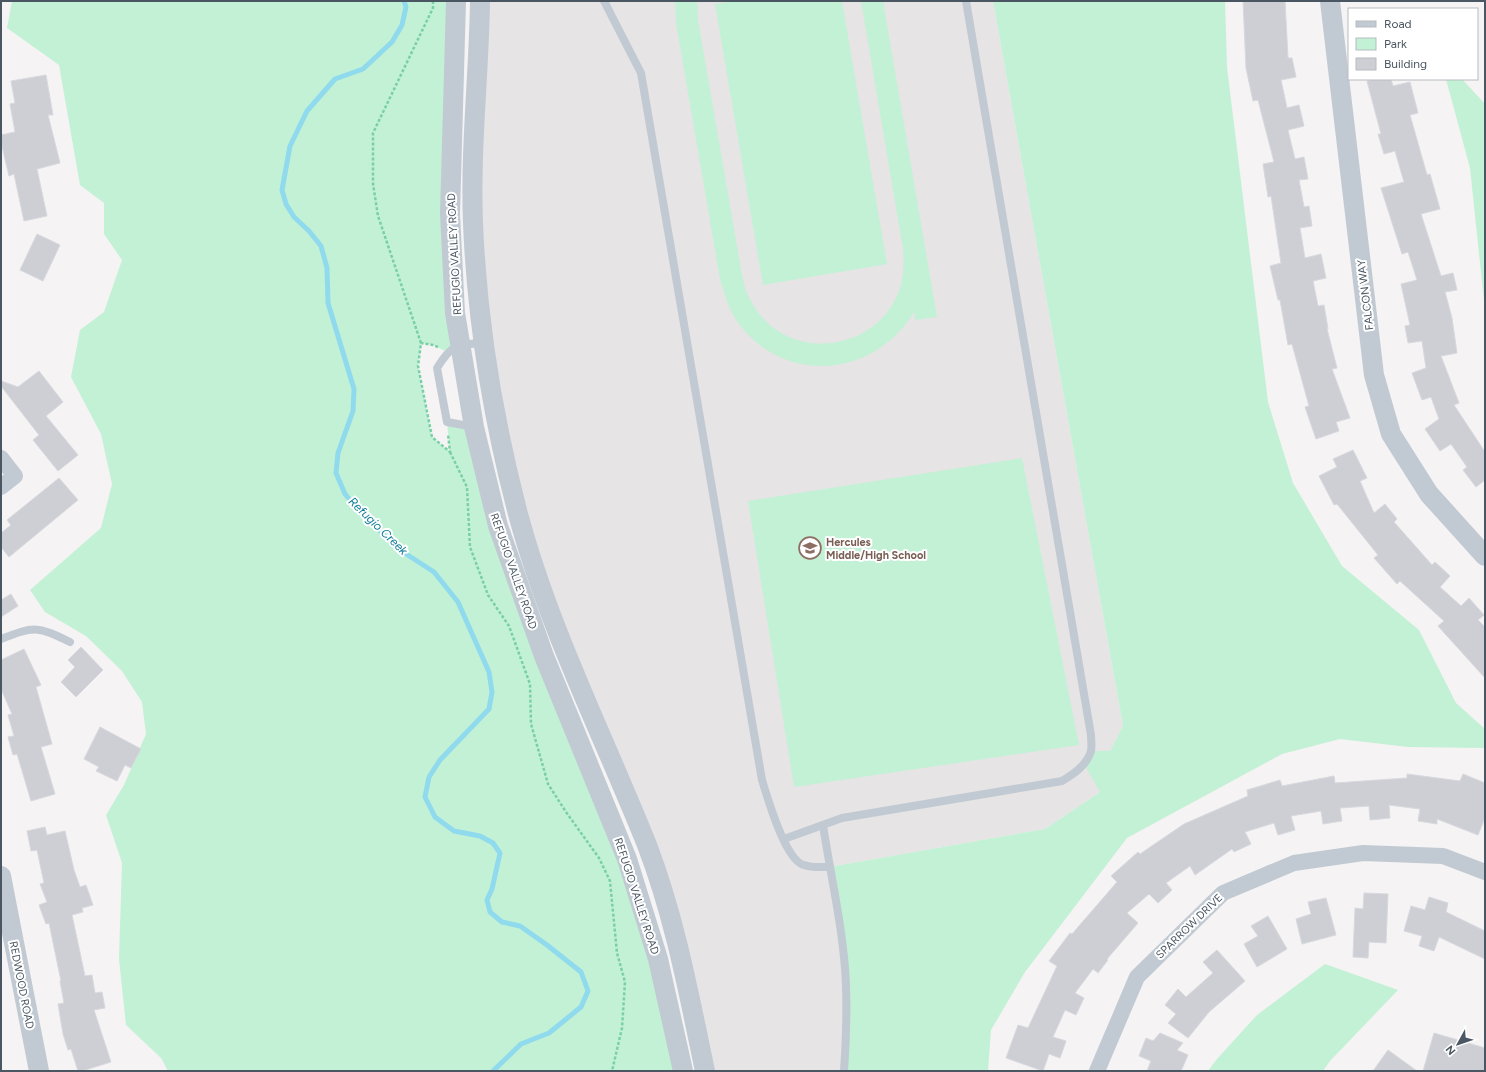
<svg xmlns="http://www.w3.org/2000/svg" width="1486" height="1072" font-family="Figtree,sans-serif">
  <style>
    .education { fill: #e6e4e5 }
    .green { fill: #c3f1d5 }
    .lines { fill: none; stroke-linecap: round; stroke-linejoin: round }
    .stream { stroke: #90daee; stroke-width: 5 }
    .building { fill: #cdcfd5; stroke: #d7d9de }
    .path { stroke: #7ad0a6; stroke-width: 2.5; stroke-dasharray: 3 2; stroke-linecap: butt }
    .service { stroke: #c1cad2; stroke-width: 8 }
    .minor { stroke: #c1cad2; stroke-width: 16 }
    .tertiary { stroke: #c1cad2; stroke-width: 20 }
    .labels { text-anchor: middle; stroke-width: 4; stroke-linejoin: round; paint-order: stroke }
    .street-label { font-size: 11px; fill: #4a5661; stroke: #fff }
    .education-label { font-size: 11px; font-weight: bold; fill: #785e54; stroke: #fff; text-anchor: start }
    .water-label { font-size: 12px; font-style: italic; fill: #0c7c9b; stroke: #fff }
  </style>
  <rect width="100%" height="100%" fill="#f5f3f3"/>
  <polygon class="education" points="480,1 993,1 1123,726 1110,751 1100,792 1045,829 829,867 846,984 844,1071 705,1071 681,958 563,649 483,343"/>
  <g class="green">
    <polygon points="12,1 456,1 461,345 447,352 433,345 421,343 418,366 432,437 450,452 447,422 474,427 498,526 627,859 683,1071 168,1071 161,1058 126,1025 119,959 122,863 106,815 124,785 146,734 142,702 122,671 86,636 45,612 30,590 101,528 112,484 101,434 71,377 80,330 104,312 122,260 104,234 104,203 80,185 59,65 7,28"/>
    <path d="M 675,1 L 697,1 L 698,20 L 742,275 C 744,284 746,293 751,301 C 783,363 875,355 899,291 C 904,277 904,263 903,249 L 861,1 L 883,1 L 937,317 L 915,320 L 914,312 C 876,375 791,386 743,329 C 730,314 725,297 720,279 L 676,23 Z"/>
    <polygon points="735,1 842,1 887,264 763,285 715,4"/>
    <polygon points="993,1 1225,1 1227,67 1268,402 1293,483 1342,566 1419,630 1456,703 1485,729 1485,748 1408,747 1340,739 1282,754 1127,838 1025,972 991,1030 988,1071 844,1071 846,984 829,867 1045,829 1100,792 1084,764 1091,751 1110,751 1123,726"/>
    <polygon points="1446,79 1462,79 1485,104 1485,310 1470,168"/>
    <polygon points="1022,458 1079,745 794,787 748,501"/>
    <polygon points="1325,964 1398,990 1330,1061 1323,1071 1208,1071 1217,1059 1257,1015"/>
  </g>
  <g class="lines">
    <polyline class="stream" points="404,1 406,7 402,25 392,42 363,69 335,79 307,111 290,146 282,190 286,204 294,217 309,231 321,246 327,268 328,303 354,389 353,411 338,453 336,473 345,494 360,512 400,550 434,572 458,602 489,672 492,692 489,709 440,760 429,777 425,797 435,817 454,831 480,836 493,843 500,853 492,889 487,900 490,912 502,922 520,926 547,945 581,972 588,991 581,1007 549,1033 521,1044 493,1071"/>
  </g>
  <g class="building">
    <polygon points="1243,1 1285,1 1288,58 1292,58 1296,77 1281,80 1287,108 1299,105 1304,126 1288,130 1295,159 1304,157 1308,179 1299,180 1304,207 1309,206 1312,226 1300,228 1305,258 1321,254 1326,278 1313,281 1318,306 1324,305 1328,329 1327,329 1337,368 1332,369 1350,418 1336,422 1339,431 1316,439 1305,407 1309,406 1292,344 1288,345 1280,300 1278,300 1270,266 1281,263 1271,196 1268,197 1263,164 1274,162 1258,100 1253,101 1246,68"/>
    <polygon points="46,75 53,115 48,115 60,163 37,169 47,216 24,221 14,174 9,176 1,142 1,135 15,132 10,104 15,103 11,81"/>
    <polygon points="1375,79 1391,79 1393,86 1410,82 1418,113 1410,115 1427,175 1430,174 1440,209 1421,214 1441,276 1453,273 1457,290 1445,292 1452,318 1457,353 1441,356 1459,403 1454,405 1485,452 1485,480 1476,487 1463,470 1467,467 1451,444 1440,451 1425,429 1439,419 1431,397 1422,400 1412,373 1426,368 1422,341 1408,343 1405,326 1410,325 1401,284 1417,280 1408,252 1402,254 1381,188 1404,182 1395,151 1384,154 1378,134 1381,134 1367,81"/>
    <polygon points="37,234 60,245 43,281 20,270"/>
    <polygon points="39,371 63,402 46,416 78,455 58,471 33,440 39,435 1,386 1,381 18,387"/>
    <polygon points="1353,450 1367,478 1360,481 1374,513 1385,504 1397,519 1394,522 1432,565 1435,562 1450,576 1440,587 1461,606 1469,598 1484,615 1478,620 1485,627 1485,678 1438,626 1444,621 1400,581 1397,584 1374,558 1378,555 1337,504 1334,505 1319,476 1337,467 1333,459"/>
    <polygon points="59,478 78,500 9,557 1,547 1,533 11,525 7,520"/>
    <polygon points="11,594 18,606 1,617 1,600"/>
    <polygon points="81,647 103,670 76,697 61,682 75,667 68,660"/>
    <polygon points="24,649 41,685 36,687 52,744 41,747 55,794 31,801 17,754 13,755 8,737 14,736 8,715 12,714 1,689 1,660"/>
    <polygon points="100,727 141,749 131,768 125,765 117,781 96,771 99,767 84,759"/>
    <polygon points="1407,774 1460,781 1463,774 1485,783 1485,818 1478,835 1437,819 1437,824 1418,821 1420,809 1389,805 1390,818 1370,820 1369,806 1340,808 1342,821 1323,824 1321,811 1291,816 1295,830 1278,835 1274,823 1245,832 1251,844 1234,852 1232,849 1195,875 1190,866 1166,883 1172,890 1158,903 1149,894 1127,913 1138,923 1107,959 1108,960 1098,973 1093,969 1075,993 1084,998 1076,1015 1065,1010 1053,1037 1066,1041 1060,1058 1049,1054 1043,1071 1006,1058 1018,1025 1028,1028 1057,966 1049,961 1070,933 1072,934 1117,882 1111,876 1138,852 1140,854 1184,824 1248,796 1247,790 1280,780 1282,786 1334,776 1335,783 1407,778"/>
    <polygon points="45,827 47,835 65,831 74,870 80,887 86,885 93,905 82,908 83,912 72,915 85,976 92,975 95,993 102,992 105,1008 94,1010 111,1062 82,1071 78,1071 71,1049 68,1050 63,1034 58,1004 64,1003 60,981 61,981 49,923 46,924 39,905 47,902 40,884 44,883 37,850 31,851 27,831"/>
    <polygon points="1364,893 1388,894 1386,943 1369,942 1368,958 1353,957 1355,908 1363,909"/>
    <polygon points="1429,897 1448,903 1446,912 1485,931 1485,959 1439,937 1434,951 1419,946 1422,936 1404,931 1411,906 1425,910"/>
    <polygon points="1326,898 1336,935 1302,944 1296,919 1311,914 1308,902"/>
    <polygon points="1268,916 1287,949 1257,967 1244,944 1258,936 1251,926"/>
    <polygon points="1217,950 1245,981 1209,1012 1188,1038 1168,1023 1176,1014 1165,1005 1178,989 1186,997 1213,973 1203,962"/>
    <polygon points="1160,1033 1183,1043 1177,1050 1188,1055 1181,1071 1147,1071 1151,1061 1139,1056 1146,1038 1153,1041"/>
    <polygon points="1434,1033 1485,1048 1485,1071 1423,1071"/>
    <polygon points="1388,1050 1417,1071 1373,1071"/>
  </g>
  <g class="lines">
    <g class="path">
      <polyline points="421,343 378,216 373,184 373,133 433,8 433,1"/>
      <polyline points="438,347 433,345 421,343 418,366 432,437 450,452 448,434"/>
      <polyline points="450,452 467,487 470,547 488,595 509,626 530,684 531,724 548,784 566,812 599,858 610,881 617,953 625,982 622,1028 612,1071"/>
    </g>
    <g class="service">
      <path d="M 604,1 L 641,73 L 762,780 C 768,799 785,860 804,865 C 812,868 822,867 829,867"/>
      <path d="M 474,427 L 447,422 L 437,368 C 452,344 456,345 483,343"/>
      <path d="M 1,639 C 34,626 38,626 70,642"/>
      <path d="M 823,825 C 831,878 844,932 846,985 C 847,1014 846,1042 844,1071"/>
      <path d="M 784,839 L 842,818 L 1062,781 C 1074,774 1087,765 1091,751 C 1092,746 1091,740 1091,735 L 966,1"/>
    </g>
    <g class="minor">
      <polyline points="1,458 15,476 1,487"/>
      <polyline points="1097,1071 1137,977 1223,893 1294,863 1363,853 1443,856 1485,872"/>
    </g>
    <g class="tertiary">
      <polyline points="456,1 450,214 455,313 474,427 498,526 544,656 627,859 658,959 683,1071"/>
      <path d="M 480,1 C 479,75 470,149 473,223 C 477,321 493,419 518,514 C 549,629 603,735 647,845 C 675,918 689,995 705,1071"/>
      <polyline points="1330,1 1374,375 1391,434 1429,494 1485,556"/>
      <polyline points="1,876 39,1071"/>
    </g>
  </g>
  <defs>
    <g id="school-ring" transform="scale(1.15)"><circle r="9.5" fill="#fff" stroke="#8d6e63" stroke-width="1.5"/><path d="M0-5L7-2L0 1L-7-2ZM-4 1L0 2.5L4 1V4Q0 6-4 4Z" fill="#8d6e63"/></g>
  </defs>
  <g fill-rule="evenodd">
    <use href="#school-ring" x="810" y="548"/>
  </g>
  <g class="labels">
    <g class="street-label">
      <text transform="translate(454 254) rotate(-93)" y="4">REFUGIO VALLEY ROAD</text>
      <text transform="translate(1365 295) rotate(-97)" y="4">FALCON WAY</text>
      <text transform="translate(514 571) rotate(71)" y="4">REFUGIO VALLEY ROAD</text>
      <text transform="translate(637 896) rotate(72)" y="4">REFUGIO VALLEY ROAD</text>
      <text transform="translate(1189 926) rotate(-44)" y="4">SPARROW DRIVE</text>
      <text transform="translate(22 985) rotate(79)" y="4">REDWOOD ROAD</text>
    </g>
    <g class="education-label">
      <text x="826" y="546">Hercules<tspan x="826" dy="13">Middle/High School</tspan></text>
    </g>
    <g class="water-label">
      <text transform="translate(378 526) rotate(44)" y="4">Refugio Creek</text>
    </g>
  </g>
  <rect width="1486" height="1072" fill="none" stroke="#4a5661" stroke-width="4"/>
  <rect x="1348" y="8" width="130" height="72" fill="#ffffff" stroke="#b7bbc0"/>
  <rect x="1356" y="21" width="20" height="6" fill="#c1cad2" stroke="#b7bbc0"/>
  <text x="1384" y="28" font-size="12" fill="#4a5661">Road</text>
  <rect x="1356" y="38" width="20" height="12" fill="#c3f1d5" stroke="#b7bbc0"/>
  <text x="1384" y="48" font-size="12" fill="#4a5661">Park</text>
  <rect x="1356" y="58" width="20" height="12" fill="#cdcfd5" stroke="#b7bbc0"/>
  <text x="1384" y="68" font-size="12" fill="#4a5661">Building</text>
  <g transform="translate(1458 1044) rotate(230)" stroke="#ffffff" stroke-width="3" paint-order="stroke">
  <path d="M0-3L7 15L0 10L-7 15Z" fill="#4a5661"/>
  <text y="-6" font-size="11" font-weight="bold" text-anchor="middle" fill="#4a5661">N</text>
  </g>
</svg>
